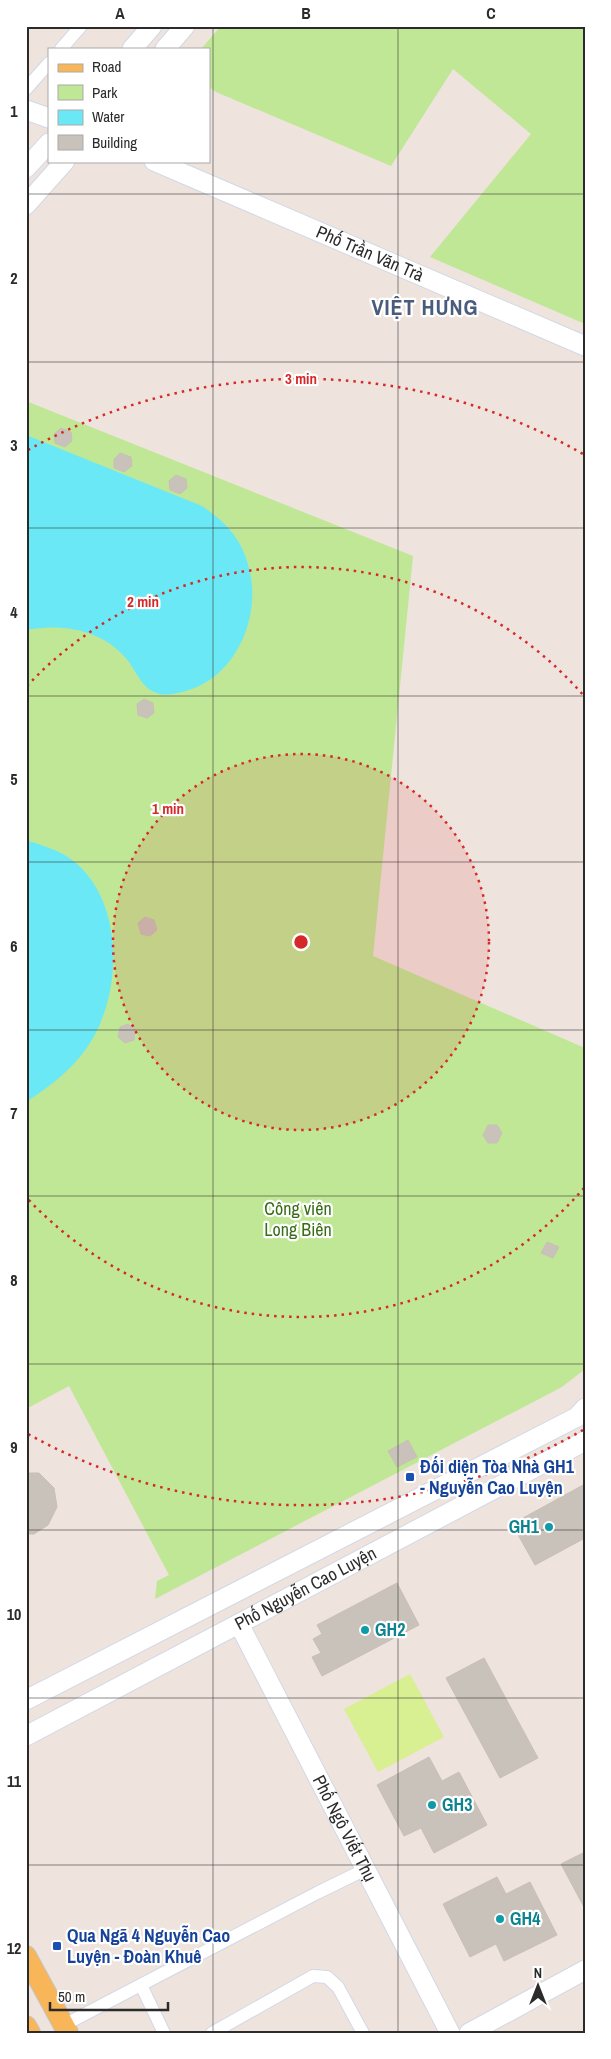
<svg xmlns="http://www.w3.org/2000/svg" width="611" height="2059" font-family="'Archivo Narrow',sans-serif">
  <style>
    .green { fill: #c0e796 }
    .pitch { fill: #d8ef92 }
    .water { fill: #6ae8f5 }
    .building { fill: #c9c2bb; stroke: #c9bfb6 }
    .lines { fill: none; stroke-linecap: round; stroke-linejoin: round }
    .street-casing { stroke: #d2d9e5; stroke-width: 14 }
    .secondary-casing { stroke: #d2d9e5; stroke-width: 21 }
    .primary-casing { stroke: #c4c4c4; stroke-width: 22 }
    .street { stroke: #fff; stroke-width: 12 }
    .secondary { stroke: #fff; stroke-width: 19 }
    .primary { stroke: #f8b658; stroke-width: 20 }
    .grid { fill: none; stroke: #2b2b2b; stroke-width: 1; stroke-opacity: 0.55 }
    .ring { fill: none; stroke: #d62828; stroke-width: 2.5; stroke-dasharray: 2.5 5 }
    .transit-dot { fill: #1a4fb4; stroke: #fff; stroke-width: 2 }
    .culture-dot { fill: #0f9aa8; stroke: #fff; stroke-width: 2 }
    .labels { text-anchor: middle; stroke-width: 4.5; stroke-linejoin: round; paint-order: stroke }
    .street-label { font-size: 18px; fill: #2b2b2b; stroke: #fff }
    .park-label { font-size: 18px; fill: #386d17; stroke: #fff }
    .transit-label { font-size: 18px; font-weight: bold; fill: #164399; stroke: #fff; text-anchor: start }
    .culture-label { font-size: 18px; font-weight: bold; fill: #0d838f; stroke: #fff; text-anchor: start }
    .district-label { font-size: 22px; font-weight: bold; letter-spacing: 1px; fill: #495c7e; stroke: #fff }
    .centre { fill: #d62828; stroke: #fff; stroke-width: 2.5 }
    .ring-label { font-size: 15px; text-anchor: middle; font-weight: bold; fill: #d62828; stroke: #fff; stroke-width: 4.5; stroke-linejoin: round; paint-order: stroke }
    .neatline { fill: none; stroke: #2b2b2b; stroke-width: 2 }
    .grid-label { font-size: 16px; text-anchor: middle; font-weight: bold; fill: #2b2b2b }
  </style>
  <rect width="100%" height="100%" fill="#eee3dd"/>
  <g class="green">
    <polygon points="221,26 585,26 585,324 430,257 531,134 453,69 391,166 216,92 209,87 209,49 201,49"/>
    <polygon points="26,401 413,556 373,956 585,1048 585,1369 562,1387 155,1599 157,1581 169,1575 69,1386 26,1409"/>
  </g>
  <polygon class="pitch" points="410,1674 444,1737 378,1772 344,1709"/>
  <g class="water">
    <path d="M 26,435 L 202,506 C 227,523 243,540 250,572 C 260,617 237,675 189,690 C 181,692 169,696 160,694 C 143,690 138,675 129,662 C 105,630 63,623 26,630 Z"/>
    <path d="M 26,840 C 41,845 59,850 72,860 C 126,901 123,998 86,1049 C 70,1071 49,1087 26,1102 Z"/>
  </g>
  <g class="building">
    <polygon points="61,428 71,432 72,441 65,447 55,443 54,434"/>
    <polygon points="120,453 131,457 132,466 124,472 114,468 114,459"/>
    <polygon points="176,475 186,479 187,488 180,494 170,490 169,481"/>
    <polygon points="144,699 153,703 154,713 147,718 138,715 137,704"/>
    <polygon points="145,917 154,920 157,930 150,936 141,934 138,923"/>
    <polygon points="128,1024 135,1029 134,1040 125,1043 118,1037 120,1027"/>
    <polygon points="488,1125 497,1125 502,1133 497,1143 488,1143 483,1135"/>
    <polygon points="547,1242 559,1247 553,1258 541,1253"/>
    <polygon points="408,1440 417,1457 397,1467 388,1451"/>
    <polygon points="26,1473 39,1473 54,1488 57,1507 48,1525 34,1534 26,1534"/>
    <polygon points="585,1484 585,1538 535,1565 512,1524"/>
    <polygon points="397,1583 419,1625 322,1676 312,1657 321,1653 313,1639 322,1634 317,1625"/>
    <polygon points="484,1658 538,1758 500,1778 446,1678"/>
    <polygon points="429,1757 442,1781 459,1772 487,1825 434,1853 421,1828 404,1836 377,1785"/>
    <polygon points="585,1852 585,1909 561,1864"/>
    <polygon points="497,1877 506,1894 530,1882 557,1935 504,1961 496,1944 470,1957 443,1904"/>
  </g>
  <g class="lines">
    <g class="street-casing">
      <g id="street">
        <polyline points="61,49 81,26"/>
        <polyline points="26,89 49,63"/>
        <polyline points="141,1985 164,2033"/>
        <polyline points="64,2025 317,1893 366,1869"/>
        <polyline points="212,2033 313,1976 327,1977 338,1987 363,2033"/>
      </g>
    </g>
    <g class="secondary-casing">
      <g id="secondary">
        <polyline points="132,49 152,26"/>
        <polyline points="165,49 185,26"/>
        <polyline points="26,110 49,118"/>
        <path id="s1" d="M 154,161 L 585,346"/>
        <polyline points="26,168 49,143"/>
        <polyline points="26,205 65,161"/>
        <path id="s2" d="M 239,1624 L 450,2033"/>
        <polyline points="26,1700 577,1417 585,1408"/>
        <path id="s3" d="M 26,1736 L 585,1441"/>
        <polyline points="469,2033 585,1970"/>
      </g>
    </g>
    <g class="primary-casing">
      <g id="primary">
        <polyline points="26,1956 68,2033"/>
        <polyline points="26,2026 30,2033"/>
      </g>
    </g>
    <use href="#street" class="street"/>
    <use href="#secondary" class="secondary"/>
    <use href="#primary" class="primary"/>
  </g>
  <path class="grid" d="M 213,26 L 213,2033M 398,26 L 398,2033M 26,194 L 585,194M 26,362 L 585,362M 26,528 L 585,528M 26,696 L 585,696M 26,862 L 585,862M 26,1030 L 585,1030M 26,1196 L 585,1196M 26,1364 L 585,1364M 26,1530 L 585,1530M 26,1698 L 585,1698M 26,1865 L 585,1865"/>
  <circle cx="301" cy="942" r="188" fill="#d62828" fill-opacity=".12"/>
  <g class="ring">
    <circle cx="301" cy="942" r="188"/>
    <path d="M584 1188A375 375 0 0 1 27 1198M27 686A375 375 0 0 1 584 696"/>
    <path d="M583 1430A563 563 0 0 1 28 1434M28 450A563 563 0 0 1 583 454"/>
  </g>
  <g class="transit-dot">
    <rect x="405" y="1472" width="10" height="10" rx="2.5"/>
    <rect x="52" y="1941" width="10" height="10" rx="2.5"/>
  </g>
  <g class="culture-dot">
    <circle cx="549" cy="1527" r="5"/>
    <circle cx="365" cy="1630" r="5"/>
    <circle cx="432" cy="1805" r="5"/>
    <circle cx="500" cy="1919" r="5"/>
  </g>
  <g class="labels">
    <g class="street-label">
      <text dy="6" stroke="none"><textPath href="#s1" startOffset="235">Phố Trần Văn Trà</textPath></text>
      <text dy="6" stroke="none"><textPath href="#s3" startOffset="316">Phố Nguyễn Cao Luyện</textPath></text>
      <text dy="6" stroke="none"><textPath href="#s2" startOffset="230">Phố Ngô Viết Thụ</textPath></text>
    </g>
    <g class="park-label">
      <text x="298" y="1215">Công viên<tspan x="298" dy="21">Long Biên</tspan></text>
    </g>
    <g class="transit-label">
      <text x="420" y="1473">Đối diện Tòa Nhà GH1<tspan x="420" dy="21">- Nguyễn Cao Luyện</tspan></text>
      <text x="67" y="1942">Qua Ngã 4 Nguyễn Cao<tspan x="67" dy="21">Luyện - Đoàn Khuê</tspan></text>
    </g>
    <g class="culture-label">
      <text x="539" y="1533" text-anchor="end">GH1</text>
      <text x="375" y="1636">GH2</text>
      <text x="442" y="1811">GH3</text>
      <text x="510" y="1925">GH4</text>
    </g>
    <g class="district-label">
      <text x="425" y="315">VIỆT HƯNG</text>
    </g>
  </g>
  <circle cx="301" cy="942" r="8" class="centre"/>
  <g class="ring-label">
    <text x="301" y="384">3 min</text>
    <text x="143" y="607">2 min</text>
    <text x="168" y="814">1 min</text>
  </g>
  <rect width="611" height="2059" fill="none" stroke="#ffffff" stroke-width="55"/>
  <rect x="48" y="48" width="162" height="115" fill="#ffffff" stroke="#aaaaaa"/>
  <rect x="58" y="64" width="25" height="8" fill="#f8b658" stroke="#aaaaaa"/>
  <text x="92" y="72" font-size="15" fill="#2b2b2b">Road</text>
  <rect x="58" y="85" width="25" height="15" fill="#c0e796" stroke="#aaaaaa"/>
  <text x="92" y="98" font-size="15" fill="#2b2b2b">Park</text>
  <rect x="58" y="110" width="25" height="15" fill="#6ae8f5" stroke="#aaaaaa"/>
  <text x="92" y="122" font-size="15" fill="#2b2b2b">Water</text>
  <rect x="58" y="135" width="25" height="15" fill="#c9c2bb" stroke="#aaaaaa"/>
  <text x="92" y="148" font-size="15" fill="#2b2b2b">Building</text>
  <g transform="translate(538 1986)" stroke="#ffffff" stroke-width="4" paint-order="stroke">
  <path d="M0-4L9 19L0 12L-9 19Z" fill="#2b2b2b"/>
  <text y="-8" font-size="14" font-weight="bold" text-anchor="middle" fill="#2b2b2b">N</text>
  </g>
  <path d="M50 2002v8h118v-8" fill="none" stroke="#2b2b2b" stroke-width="2.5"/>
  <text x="58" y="2002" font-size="15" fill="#2b2b2b" stroke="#ffffff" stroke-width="4" paint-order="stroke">50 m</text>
  <rect x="28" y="28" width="556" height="2004" class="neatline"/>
  <g class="grid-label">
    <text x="120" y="19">A</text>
    <text x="306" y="19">B</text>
    <text x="491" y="19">C</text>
    <text x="14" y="117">1</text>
    <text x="14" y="284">2</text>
    <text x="14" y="451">3</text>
    <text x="14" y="618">4</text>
    <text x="14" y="785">5</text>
    <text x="14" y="952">6</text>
    <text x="14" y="1119">7</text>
    <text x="14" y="1286">8</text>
    <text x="14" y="1453">9</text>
    <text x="14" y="1620">10</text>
    <text x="14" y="1787">11</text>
    <text x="14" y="1954">12</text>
  </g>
</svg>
